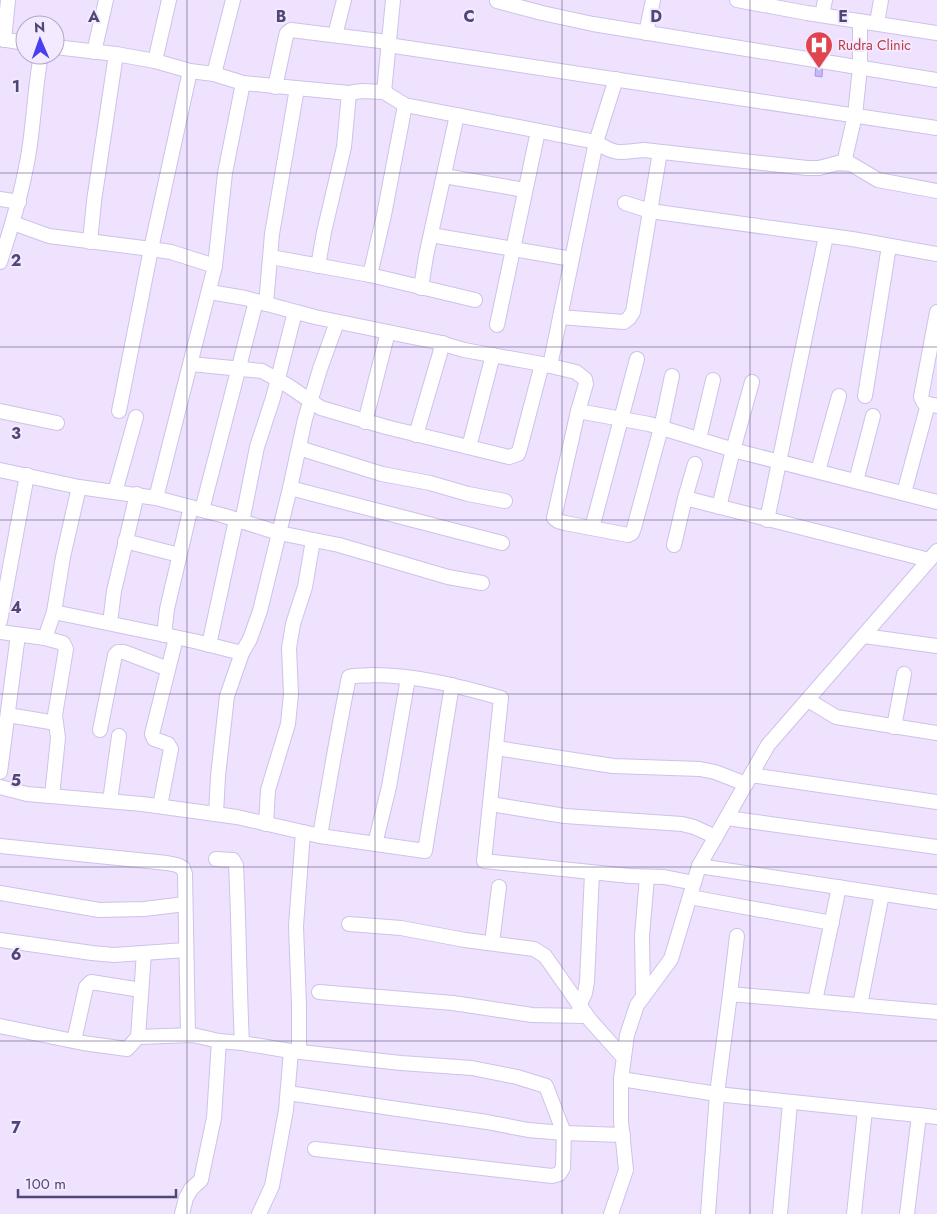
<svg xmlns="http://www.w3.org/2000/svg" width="937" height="1214" font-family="Jost,sans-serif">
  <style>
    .building { fill: #c6b8f5; stroke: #a897e9 }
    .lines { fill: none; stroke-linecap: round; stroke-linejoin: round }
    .minor-casing { stroke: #cec2e8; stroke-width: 16 }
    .minor { stroke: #fff; stroke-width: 14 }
    .grid { fill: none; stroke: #504777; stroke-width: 1; stroke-opacity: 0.55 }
    .labels { text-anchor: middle; stroke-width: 4; stroke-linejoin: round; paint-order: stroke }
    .health-label { font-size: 14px; fill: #be3a42; stroke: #f3eaff; text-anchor: start }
    .grid-label { font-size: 16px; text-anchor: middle; font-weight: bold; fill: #504777; stroke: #f3eaff; stroke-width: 4; stroke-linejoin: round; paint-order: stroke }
  </style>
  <rect width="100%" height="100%" fill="#eee2fe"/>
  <polygon class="building" points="816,63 823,64 822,77 815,76"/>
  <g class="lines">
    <g class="minor-casing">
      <g id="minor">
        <polyline points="737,0 807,13 937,33"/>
        <polyline points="497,1 542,13 593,24 937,80"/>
        <polyline points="822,15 825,0"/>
        <polyline points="877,23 881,0"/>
        <polyline points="646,33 653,0"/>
        <polyline points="335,35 344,0"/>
        <polyline points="0,39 25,43"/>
        <polyline points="4,40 8,0"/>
        <polyline points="388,45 937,128"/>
        <path d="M 55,47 L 116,54 L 155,61 L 190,71 L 214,74 L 243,83 L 349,93 L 362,91 L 384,92 L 405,105 L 596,142 C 617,156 620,152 644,150 L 807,168 L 819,168 L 838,163 L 851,164 L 878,180 L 937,191"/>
        <polyline points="94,52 106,0"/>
        <polyline points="155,61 169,0"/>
        <polyline points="214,74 233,0"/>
        <polyline points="275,87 286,36 287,33 291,30 388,42"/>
        <polyline points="384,92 393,0"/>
        <polyline points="844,163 855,115 860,68 860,21"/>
        <polyline points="444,176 525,190"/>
        <polyline points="0,199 19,202"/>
        <polyline points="625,203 650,211 852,239 937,254"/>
        <polyline points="13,223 49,236 151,249 171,252 215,266"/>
        <polyline points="431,235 572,259"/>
        <polyline points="90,242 94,201 116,54"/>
        <polyline points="271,257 370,275 475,300"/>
        <path d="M 0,262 C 12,226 23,189 29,151 C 34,119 35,87 41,55"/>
        <polyline points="318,266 324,232 344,147 349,93"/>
        <polyline points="370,275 384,215 405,105"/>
        <polyline points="421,288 426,256 457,115"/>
        <polyline points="210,292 245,298 315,317 437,342 464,350 542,364 576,372 585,379 586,384 578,411 649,424 737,451 937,502"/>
        <polyline points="266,304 272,234 297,88"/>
        <polyline points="937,312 921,397 924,403 937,406"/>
        <polyline points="560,317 624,322 629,318 633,312 660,152"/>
        <polyline points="497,325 538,131"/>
        <polyline points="191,364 262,371 287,385 321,408 386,427 509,457 518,454 520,448 542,364"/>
        <polyline points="550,366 596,142 616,79"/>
        <polyline points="865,396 889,246"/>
        <polyline points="0,411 57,423"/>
        <polyline points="119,411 151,249 190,71"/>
        <polyline points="578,411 554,518 558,521 565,523 628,535 632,533 634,528 661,428 672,376"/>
        <polyline points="365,422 388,332"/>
        <polyline points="416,435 443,343"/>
        <polyline points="699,439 713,380"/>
        <polyline points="469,447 493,355"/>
        <polyline points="299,448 382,474 430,483 468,494 505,501"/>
        <polyline points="0,470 79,487"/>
        <polyline points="818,471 839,396"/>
        <polyline points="856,481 873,416"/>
        <polyline points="290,488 502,543"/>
        <polyline points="115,492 136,417"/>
        <polyline points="904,493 928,404"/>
        <polyline points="156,498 225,516 279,533 339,545 448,577 482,583"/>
        <polyline points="685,498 695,464"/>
        <polyline points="719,507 733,450 752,382"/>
        <polyline points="202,510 256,301"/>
        <polyline points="767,520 826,236"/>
        <polyline points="242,522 257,447 273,398 295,312"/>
        <polyline points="592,528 637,359"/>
        <polyline points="125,541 179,555"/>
        <polyline points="674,545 685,498 929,560"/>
        <polyline points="54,612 194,641 242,653"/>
        <polyline points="0,621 27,475"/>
        <polyline points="110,623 114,591 137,494"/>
        <polyline points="0,632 45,638 54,612 63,557 79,487 156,498 215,266 225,173 243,83"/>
        <polyline points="164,635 167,609 191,507"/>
        <polyline points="864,636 937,646"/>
        <polyline points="45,638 63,643 66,649 55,715 58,738 52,796"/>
        <polyline points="209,645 236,520"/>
        <polyline points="808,700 836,717 937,733"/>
        <polyline points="8,715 56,723"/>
        <polyline points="894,727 904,674"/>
        <polyline points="100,730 115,655 118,652 124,652 168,669"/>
        <polyline points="496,748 613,766 700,769 715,772 746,784"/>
        <polyline points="0,772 18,635"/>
        <polyline points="751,775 937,802"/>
        <polyline points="0,787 27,794 142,804 237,817 320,836 425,851 452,685"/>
        <polyline points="110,801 119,736"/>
        <polyline points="490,804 565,816 682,824 694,827 716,837"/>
        <polyline points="160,806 171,749 168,744 154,739 152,734 176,638"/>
        <polyline points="216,814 218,776 227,696 242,653 250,639 260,611 290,488 305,419 320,369 337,322"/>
        <polyline points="727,818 937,847"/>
        <polyline points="266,824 268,790 288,724 291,694 289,648 293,624 305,587 313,540"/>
        <path d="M 320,836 C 329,783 338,730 349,677 C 356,675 365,676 372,675 C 416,675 459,686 501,698 L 484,861 L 630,876 L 664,877 L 694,883"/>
        <polyline points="375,844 389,787 408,678"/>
        <polyline points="0,846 167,863 177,865 183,868 185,874 188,1035"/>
        <path d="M 216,859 L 233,860 L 236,865 C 239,924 239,983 242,1043"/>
        <polyline points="699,866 937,902"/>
        <polyline points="0,893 99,910 144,909 185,904"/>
        <polyline points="690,897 832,923"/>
        <polyline points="349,924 401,928 465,940 534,949 545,956 590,1020 624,1058"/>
        <polyline points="0,940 92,953 114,955 186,950"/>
        <polyline points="492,943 499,887"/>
        <polyline points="319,992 453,1003 532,1015 586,1016"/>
        <polyline points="730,994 737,936"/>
        <polyline points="643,997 642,936 647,877"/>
        <polyline points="815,1001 839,887"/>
        <polyline points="860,1005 882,894"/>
        <polyline points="579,1006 585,993 587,982 592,873"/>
        <polyline points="0,1026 83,1043 127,1049 138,1037 193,1035 219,1041 242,1043 291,1051 401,1063 472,1068 517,1077 546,1086 564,1133 623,1135"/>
        <polyline points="138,1037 144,953"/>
        <polyline points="74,1041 86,987 91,982 141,990"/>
        <polyline points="299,1051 299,1006 296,926 303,832"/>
        <polyline points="621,1079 717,1094 937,1117"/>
        <polyline points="288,1093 487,1122 528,1130 564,1133 563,1168 559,1174 552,1176 315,1149"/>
        <polyline points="182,1214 186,1198 191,1189 201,1180 203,1170 214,1118 219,1041"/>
        <polyline points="259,1214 272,1186 286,1110 291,1051"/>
        <polyline points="611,1214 626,1170 621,1121 621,1079 627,1035 637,1005 671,959 699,866 768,745 937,551"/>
        <polyline points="708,1214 717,1094 730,994 937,1012"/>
        <polyline points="780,1214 790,1103"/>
        <polyline points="854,1214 865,1110"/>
        <polyline points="907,1214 919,1115"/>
      </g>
    </g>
    <use href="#minor" class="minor"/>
  </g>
  <path class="grid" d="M 187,0 L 187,1214M 375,0 L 375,1214M 562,0 L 562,1214M 750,0 L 750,1214M 0,173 L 937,173M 0,347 L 937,347M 0,520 L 937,520M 0,694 L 937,694M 0,867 L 937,867M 0,1041 L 937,1041"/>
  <defs>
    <g id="hospital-pin" transform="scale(1.4375)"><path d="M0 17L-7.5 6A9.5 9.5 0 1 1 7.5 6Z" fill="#e0444e" stroke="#f3eaff"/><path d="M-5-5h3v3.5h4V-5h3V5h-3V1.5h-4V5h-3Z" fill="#fff"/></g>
  </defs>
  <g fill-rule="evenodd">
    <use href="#hospital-pin" x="819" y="45"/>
  </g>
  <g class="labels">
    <g class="health-label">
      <text x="838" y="50">Rudra Clinic</text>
    </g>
  </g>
  <g class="grid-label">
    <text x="94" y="22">A</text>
    <text x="281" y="22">B</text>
    <text x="469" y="22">C</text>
    <text x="656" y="22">D</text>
    <text x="843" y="22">E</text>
    <text x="16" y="92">1</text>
    <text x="16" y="266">2</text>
    <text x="16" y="439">3</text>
    <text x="16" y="613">4</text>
    <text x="16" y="786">5</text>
    <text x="16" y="960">6</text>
    <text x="16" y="1133">7</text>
  </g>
  <g transform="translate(40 40) rotate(358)"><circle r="24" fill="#f3eaff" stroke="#b2a9c9"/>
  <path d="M0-4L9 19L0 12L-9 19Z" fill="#483ff0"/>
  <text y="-8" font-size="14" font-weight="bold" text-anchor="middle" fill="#504777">N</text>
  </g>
  <path d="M18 1189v8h158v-8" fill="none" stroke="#504777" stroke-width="2.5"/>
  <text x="25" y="1189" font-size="15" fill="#504777" stroke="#f3eaff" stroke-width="4" paint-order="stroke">100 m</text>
</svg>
